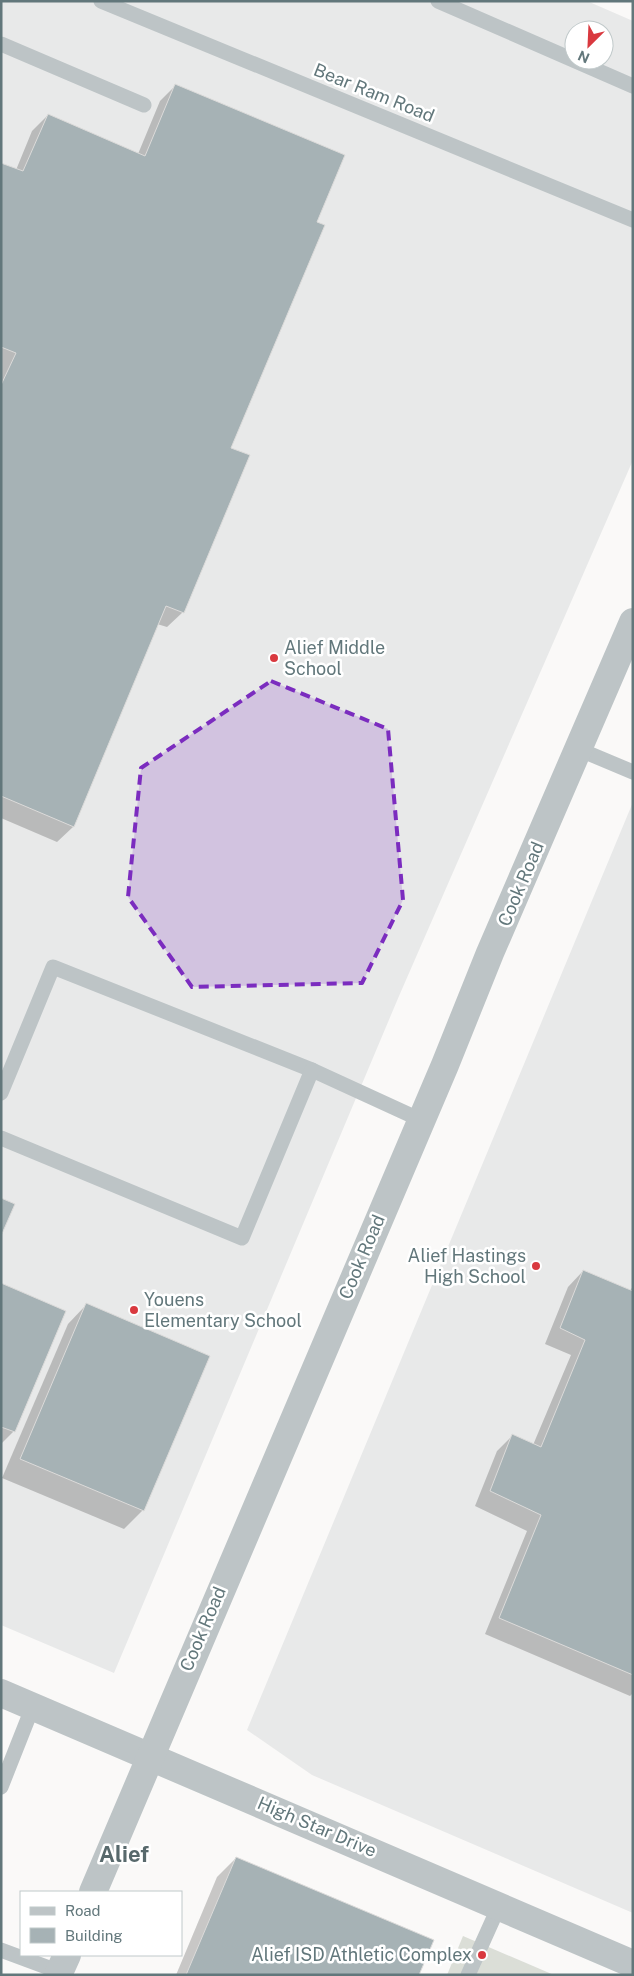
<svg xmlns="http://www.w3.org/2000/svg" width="634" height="1976" font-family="'Public Sans',sans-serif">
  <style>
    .built { fill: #e8e9e9; fill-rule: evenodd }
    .green { fill: #dbded7 }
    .shadow { fill: #0003 }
    .building { fill: #a6b2b5; stroke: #dcdbda }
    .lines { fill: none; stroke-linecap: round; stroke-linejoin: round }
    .service { stroke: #bdc4c6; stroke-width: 15 }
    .tertiary { stroke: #bdc4c6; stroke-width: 28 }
    .marked { fill: #7b2cbf; fill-opacity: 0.2; stroke: #7b2cbf; stroke-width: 4; stroke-dasharray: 10 6; stroke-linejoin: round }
    .poi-dot { fill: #d9393f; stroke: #fff; stroke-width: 2 }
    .labels { text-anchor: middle; stroke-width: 5; stroke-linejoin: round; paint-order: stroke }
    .street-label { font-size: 18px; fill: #62777b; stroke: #fff }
    .poi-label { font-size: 18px; fill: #62777b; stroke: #fff; text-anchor: start }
    .district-label { font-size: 22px; font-weight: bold; fill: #58696c; stroke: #fff }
  </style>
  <rect width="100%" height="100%" fill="#faf9f8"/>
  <g class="built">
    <path d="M 1,1 L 587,1 L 633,21 L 633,460 L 399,996 L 114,1673 L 1,1625 ZM 574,30 L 604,30 L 604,60 L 574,60 Z"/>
    <polygon points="633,802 633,1913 312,1775 247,1730"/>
  </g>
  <polygon class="green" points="463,1936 554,1975 447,1975"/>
  <g class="shadow">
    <polygon points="176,85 315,222 229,448 183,612 167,627 157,624 73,827 57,842 1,818 1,164 16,170 32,131 48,115 138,154 160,101"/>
    <polygon points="583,1271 630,1291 633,1286 633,1693 630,1696 485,1634 527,1531 475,1506 497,1451 512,1436 533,1445 571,1355 545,1344 568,1287"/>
    <polygon points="1,1285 14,1431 1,1444"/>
    <polygon points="86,1305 143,1510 124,1529 2,1478 68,1324"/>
    <polygon points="236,1858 418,1975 176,1975 217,1877"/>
  </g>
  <g class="building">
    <polygon points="175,84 345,155 317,222 325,225 231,448 250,455 184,613 166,606 74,827 1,796 1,385 16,353 1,347 1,163 23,171 48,114 145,156"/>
    <polygon points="1,1198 15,1204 1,1236"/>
    <polygon points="583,1270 633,1291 633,1675 499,1618 541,1515 490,1491 512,1434 541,1447 585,1340 560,1328"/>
    <polygon points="1,1283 66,1311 15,1432 1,1427"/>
    <polygon points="86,1303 210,1356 144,1511 20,1459"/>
    <polygon points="236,1857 434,1940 419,1975 186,1975"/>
  </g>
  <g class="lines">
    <g class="service">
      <polyline points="101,1 633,220"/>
      <polyline points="438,1 633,86"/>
      <polyline points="1,44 144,105"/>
      <polyline points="578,749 633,772"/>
      <polyline points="1,1093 53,967 312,1070 421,1120"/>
      <polyline points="1,1138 242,1238 312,1070"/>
      <polyline points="1,1787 33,1706"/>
      <polyline points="1,1950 60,1972"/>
      <polyline points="468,1975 499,1906"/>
    </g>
    <g class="tertiary">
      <polyline points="1,1693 633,1964"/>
      <polyline points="93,1892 445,1065 490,953 633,622"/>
      <polyline points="58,1975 67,1955"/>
    </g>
  </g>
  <path class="marked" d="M 271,681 L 388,729 L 403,900 L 362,983 L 192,987 L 128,897 L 141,768 Z"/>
  <g class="poi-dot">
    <circle cx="274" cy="658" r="5"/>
    <circle cx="536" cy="1266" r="5"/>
    <circle cx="134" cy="1310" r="5"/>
    <circle cx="482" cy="1955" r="5"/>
  </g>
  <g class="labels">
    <g class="street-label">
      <text transform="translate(374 93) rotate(22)" y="6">Bear Ram Road</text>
      <text transform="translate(521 884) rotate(-67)" y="6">Cook Road</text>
      <text transform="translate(362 1257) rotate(-67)" y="6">Cook Road</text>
      <text transform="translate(203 1629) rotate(-67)" y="6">Cook Road</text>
      <text transform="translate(317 1827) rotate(23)" y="6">High Star Drive</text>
    </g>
    <g class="poi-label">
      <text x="284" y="654">Alief Middle<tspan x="284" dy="21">School</tspan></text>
      <text x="526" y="1262" text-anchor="end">Alief Hastings<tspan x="526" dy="21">High School</tspan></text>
      <text x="144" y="1306">Youens<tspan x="144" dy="21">Elementary School</tspan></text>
      <text x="472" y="1961" text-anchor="end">Alief ISD Athletic Complex</text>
    </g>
    <g class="district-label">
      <text x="124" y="1862">Alief</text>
    </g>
  </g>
  <rect width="634" height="1976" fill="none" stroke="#62777b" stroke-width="5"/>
  <rect x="20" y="1891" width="162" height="65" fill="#ffffff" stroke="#c0c9ca"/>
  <rect x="30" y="1907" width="25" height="8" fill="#bdc4c6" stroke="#c0c9ca"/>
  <text x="65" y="1916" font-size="15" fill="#62777b">Road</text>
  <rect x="30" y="1928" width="25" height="15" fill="#a6b2b5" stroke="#c0c9ca"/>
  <text x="65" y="1941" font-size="15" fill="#62777b">Building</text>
  <g transform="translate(589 45) rotate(204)"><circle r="24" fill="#ffffff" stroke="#c0c9ca"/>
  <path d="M0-4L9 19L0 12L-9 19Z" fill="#d9393f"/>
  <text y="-8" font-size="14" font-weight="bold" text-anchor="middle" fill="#62777b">N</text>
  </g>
</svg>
